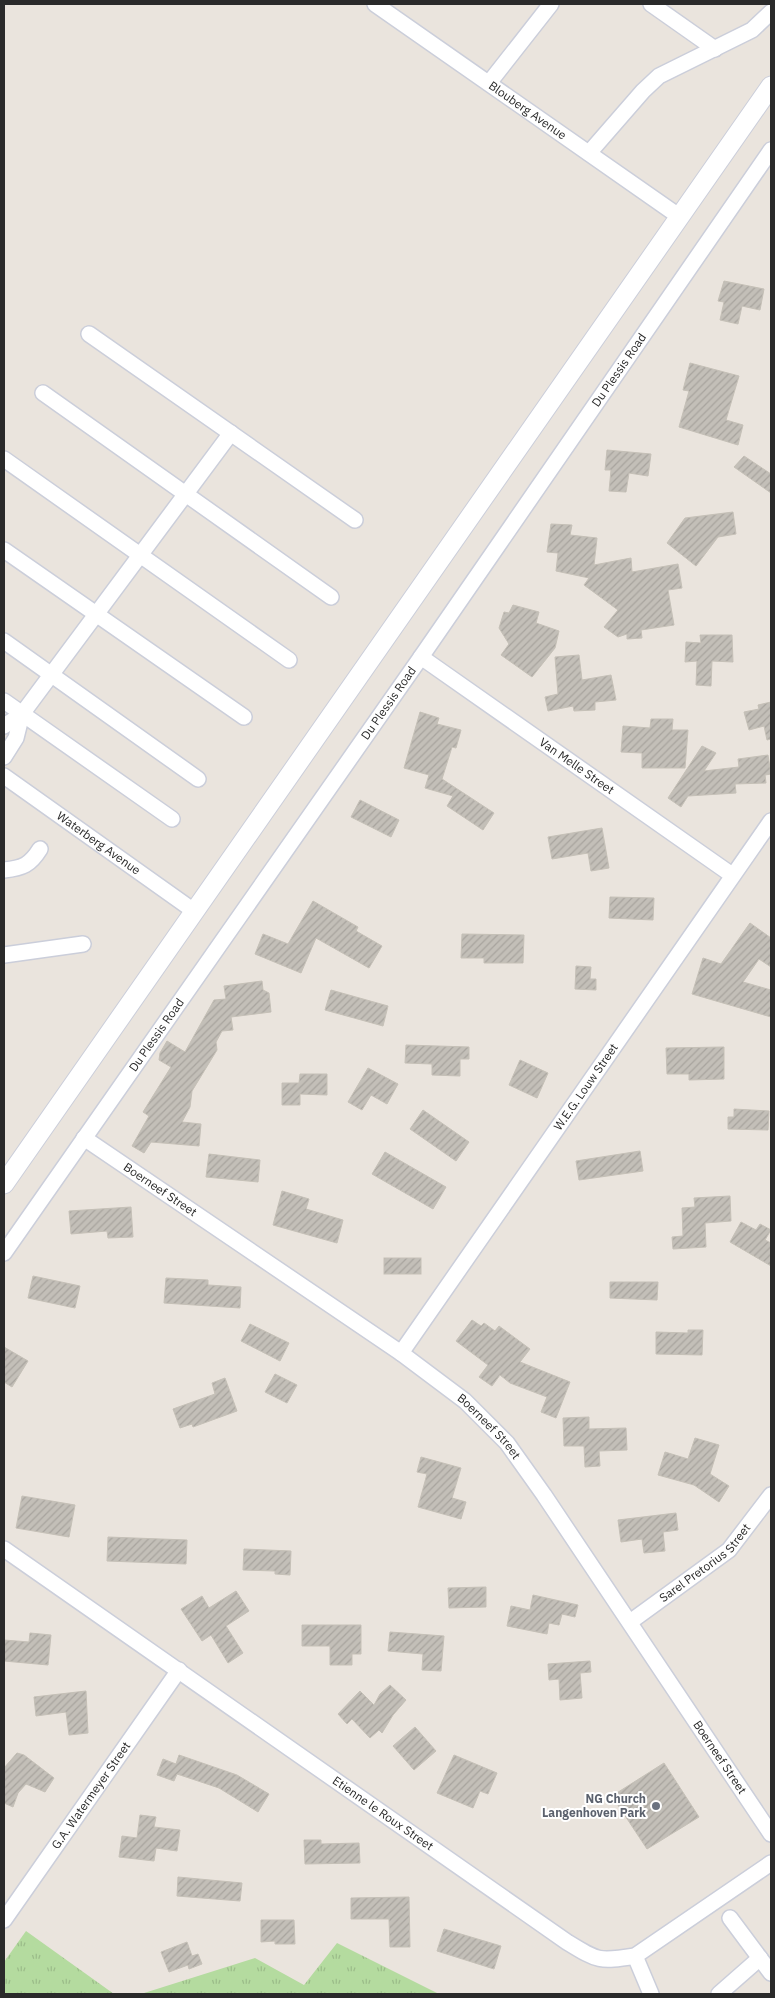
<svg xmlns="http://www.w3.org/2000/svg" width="775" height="1998" font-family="'IBM Plex Sans',sans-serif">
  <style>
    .grass { fill: url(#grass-tufts) }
    .building { fill: url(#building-hatch); stroke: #c5c0b7 }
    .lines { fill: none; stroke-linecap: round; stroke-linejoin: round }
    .minor-casing { stroke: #cbceda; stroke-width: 18 }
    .tertiary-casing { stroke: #cbceda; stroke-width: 21 }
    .minor { stroke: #fff; stroke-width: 15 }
    .tertiary { stroke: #fff; stroke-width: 19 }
    .worship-dot { fill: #6b7280; stroke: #fff; stroke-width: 2 }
    .labels { text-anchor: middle; stroke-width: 4; stroke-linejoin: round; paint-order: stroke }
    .street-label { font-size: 12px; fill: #2a2a2a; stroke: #fff }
    .worship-label { font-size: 12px; font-weight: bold; fill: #5b616d; stroke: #fff; text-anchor: end }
  </style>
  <defs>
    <pattern id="grass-tufts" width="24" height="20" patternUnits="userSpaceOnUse" patternTransform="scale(1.25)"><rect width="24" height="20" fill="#b4db9f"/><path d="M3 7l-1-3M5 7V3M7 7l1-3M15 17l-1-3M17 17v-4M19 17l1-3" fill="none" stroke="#9bbc89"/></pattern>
    <pattern id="building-hatch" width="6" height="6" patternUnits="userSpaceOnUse" patternTransform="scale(1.25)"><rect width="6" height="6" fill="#c3bfb8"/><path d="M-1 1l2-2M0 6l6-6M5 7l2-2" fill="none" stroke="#a8a49e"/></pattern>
  </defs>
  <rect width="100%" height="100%" fill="#eae4dd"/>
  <g class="grass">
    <polygon points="26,1931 114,1994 4,1994 4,1962"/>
    <polygon points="337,1943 439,1994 141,1994 255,1958 304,1985"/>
  </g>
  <g class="building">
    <polygon points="724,281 764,289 760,310 742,306 738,324 720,320 724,302 718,301"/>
    <polygon points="690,363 739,376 726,420 743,425 738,445 679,427 689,391 683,390"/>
    <polygon points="607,450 651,454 648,476 629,473 626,492 609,491 611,470 605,470"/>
    <polygon points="744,456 771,474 771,493 734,467"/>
    <polygon points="733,512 736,534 718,537 696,566 667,543 685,518"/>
    <polygon points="551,524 572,525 570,535 597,538 594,565 631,558 632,572 678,564 682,588 668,590 674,625 641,630 642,638 627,639 627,634 618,637 604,627 618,610 584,585 589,578 556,571 558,553 547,552"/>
    <polygon points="513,605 539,612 536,623 559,631 555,648 532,677 501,655 509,644 499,628 504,612 509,613"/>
    <polygon points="700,635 732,635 733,662 712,661 711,686 696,685 697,661 685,662 686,642 701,643"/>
    <polygon points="579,655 582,680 611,675 616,700 595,702 595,710 574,711 573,706 548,711 545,697 558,694 555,657"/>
    <polygon points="771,702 771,739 767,740 764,726 749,730 744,712 759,709 758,705"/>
    <polygon points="420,712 439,718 437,724 461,730 456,748 452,747 442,779 494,813 483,830 447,806 453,796 425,788 429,775 404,768"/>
    <polygon points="651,719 673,719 672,730 688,730 685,768 642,768 642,753 621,752 623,726 650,728"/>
    <polygon points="702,746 716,753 704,771 739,767 738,759 768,755 771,774 765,775 766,783 735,784 736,793 688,796 681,807 668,798"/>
    <polygon points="360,800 399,820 391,837 351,817"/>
    <polygon points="602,828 609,868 591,871 588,853 552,859 548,837"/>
    <polygon points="610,897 654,898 653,920 609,918"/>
    <polygon points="313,901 358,927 356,931 382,946 369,968 316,938 301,973 255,954 263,934 288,944"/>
    <polygon points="750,923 771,938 771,967 759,959 743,982 771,990 771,1017 692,994 703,958 721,964"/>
    <polygon points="462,934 524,935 523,963 484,963 484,958 461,958"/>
    <polygon points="576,966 591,967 590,979 596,979 596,990 575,989"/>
    <polygon points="262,981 263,990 269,993 271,1012 231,1017 233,1030 222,1031 216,1042 217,1050 192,1091 190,1107 182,1122 201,1124 199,1146 151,1142 144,1153 132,1146 149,1116 143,1112 171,1067 159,1060 160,1053 167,1041 185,1052 214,1000 226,999 224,986"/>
    <polygon points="331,990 388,1006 383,1026 325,1010"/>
    <polygon points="406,1045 469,1047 469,1059 460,1059 460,1076 432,1075 432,1064 405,1063"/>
    <polygon points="724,1047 724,1079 689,1080 689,1074 667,1074 666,1048"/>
    <polygon points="520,1060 548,1073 537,1098 509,1085"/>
    <polygon points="368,1068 398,1084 387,1104 371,1095 362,1110 348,1102"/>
    <polygon points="300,1074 327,1074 327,1095 300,1094 300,1105 282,1105 282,1083 299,1083"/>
    <polygon points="734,1109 769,1111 768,1130 728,1129 728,1117 734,1117"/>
    <polygon points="423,1110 469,1142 456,1161 410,1129"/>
    <polygon points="640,1151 643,1171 579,1180 576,1161"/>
    <polygon points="385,1152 446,1187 433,1209 372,1174"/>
    <polygon points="209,1154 260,1160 258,1182 206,1177"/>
    <polygon points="282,1191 309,1199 306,1209 343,1220 337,1243 273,1225"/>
    <polygon points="730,1196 731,1221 705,1223 706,1247 673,1249 672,1237 683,1236 682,1208 695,1207 694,1198"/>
    <polygon points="131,1207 133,1237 108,1238 107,1231 71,1234 69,1211"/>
    <polygon points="741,1222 756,1230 760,1224 771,1230 765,1240 771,1243 771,1266 730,1242"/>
    <rect x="384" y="1258" width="37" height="16"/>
    <polygon points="33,1276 80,1286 75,1308 28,1298"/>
    <polygon points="166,1278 208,1280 208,1285 241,1287 240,1308 164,1303"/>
    <polygon points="610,1282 658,1282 657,1300 610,1298"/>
    <polygon points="472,1320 481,1326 484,1323 495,1331 499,1326 530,1349 520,1362 570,1382 556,1418 541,1412 547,1397 510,1383 500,1375 492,1386 479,1377 488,1365 456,1341"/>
    <polygon points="250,1324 289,1343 280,1361 241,1341"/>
    <polygon points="688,1330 703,1330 702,1355 656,1354 656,1332 688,1333"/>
    <polygon points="4,1347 28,1361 12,1387 4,1382"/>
    <polygon points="275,1374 297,1385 287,1403 265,1392"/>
    <polygon points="225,1378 237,1411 193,1427 192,1424 180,1428 173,1409 215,1394 212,1383"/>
    <polygon points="589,1417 589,1429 626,1428 627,1450 599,1451 600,1466 585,1467 584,1446 564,1446 563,1418"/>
    <polygon points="695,1438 719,1445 710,1474 729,1486 719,1502 694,1485 658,1475 665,1452 688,1459"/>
    <polygon points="421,1457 461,1468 452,1498 466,1502 461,1519 418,1507 427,1474 417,1472"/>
    <polygon points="22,1496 75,1505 69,1537 16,1528"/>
    <polygon points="676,1513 678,1530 663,1532 665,1551 644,1553 642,1539 621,1542 618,1520"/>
    <polygon points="108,1537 187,1540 186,1564 107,1561"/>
    <polygon points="244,1549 291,1551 290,1575 275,1574 275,1571 243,1570"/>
    <polygon points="486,1587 486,1607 449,1608 448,1588"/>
    <polygon points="236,1591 249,1611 226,1626 243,1653 228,1663 211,1635 202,1641 181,1609 202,1596 209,1608"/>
    <polygon points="533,1595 578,1605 575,1617 562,1614 559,1625 549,1623 547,1634 507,1626 511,1606 530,1610"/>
    <polygon points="302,1625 361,1625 361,1654 352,1654 352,1665 330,1665 330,1646 302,1646"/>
    <polygon points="390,1632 444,1636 441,1671 422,1670 423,1654 388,1651"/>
    <polygon points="30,1633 51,1635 48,1665 4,1661 4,1640 29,1642"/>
    <polygon points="590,1661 591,1672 580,1673 582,1698 560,1700 559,1679 549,1680 548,1664"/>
    <polygon points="390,1685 406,1700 393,1715 382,1733 379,1730 370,1738 352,1719 347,1724 338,1714 360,1691 374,1705 380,1694"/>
    <polygon points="86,1691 88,1733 69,1735 66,1712 36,1716 34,1697"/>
    <polygon points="415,1727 436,1751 414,1770 393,1746"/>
    <polygon points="17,1753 24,1755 54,1778 45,1792 26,1784 18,1793 13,1807 4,1803 4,1768"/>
    <polygon points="179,1755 237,1775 269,1794 258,1812 219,1788 177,1774 174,1781 157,1775 163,1759 176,1764"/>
    <polygon points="454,1755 497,1773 488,1794 480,1791 473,1808 437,1793"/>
    <polygon points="664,1763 699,1817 647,1849 612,1796"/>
    <polygon points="140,1815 156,1817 154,1827 180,1830 177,1851 156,1848 154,1861 119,1857 122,1836 137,1838"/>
    <polygon points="304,1840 321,1840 321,1844 359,1843 360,1863 305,1864"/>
    <polygon points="178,1877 242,1883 240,1901 177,1896"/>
    <polygon points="409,1897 410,1947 390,1947 389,1919 351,1919 351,1898"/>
    <polygon points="261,1920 294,1920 295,1944 275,1944 275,1941 261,1942"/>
    <polygon points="444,1929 501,1946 494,1969 437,1951"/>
    <polygon points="187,1942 192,1956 198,1954 202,1964 189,1969 188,1965 169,1972 161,1952"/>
  </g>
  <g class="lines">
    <g class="minor-casing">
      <g id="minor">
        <path id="s1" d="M 375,4 L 680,217"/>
        <polyline points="651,4 715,49"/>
        <polyline points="489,83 551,4"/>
        <polyline points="589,153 643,91 659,76 752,30 771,12"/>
        <polyline points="89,334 355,520"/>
        <polyline points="43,393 331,597"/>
        <polyline points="4,459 289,660"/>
        <polyline points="4,550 244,717"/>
        <polyline points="4,641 198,779"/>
        <path id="s2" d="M 421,657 L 732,875"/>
        <polyline points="4,701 172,819"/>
        <polyline points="4,726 22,714 231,433"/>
        <polyline points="4,757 16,738 22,714"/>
        <path id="s3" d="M 4,776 L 194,911"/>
        <path d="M 4,870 C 23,868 30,865 40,849"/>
        <polyline points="4,955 83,944"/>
        <path id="s4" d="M 84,1138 L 401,1353 L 465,1401 L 507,1443 L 544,1495 L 771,1834"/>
        <path id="s5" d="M 4,1253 L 421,657 L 771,150"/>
        <path id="s6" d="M 401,1353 L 771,821"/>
        <path id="s7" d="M 4,1549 L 567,1942 C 598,1961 599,1962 635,1956 L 771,1863"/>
        <path id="s8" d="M 630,1622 L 729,1550 L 771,1495"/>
        <polyline points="730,1918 771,1973"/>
        <path id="s9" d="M 4,1920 L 179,1670"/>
        <polyline points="635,1956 651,1994"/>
        <polyline points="719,1994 760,1958"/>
      </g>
    </g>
    <g class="tertiary-casing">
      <polyline id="tertiary" points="4,1184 771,86"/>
    </g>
    <use href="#minor" class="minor"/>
    <use href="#tertiary" class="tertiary"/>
  </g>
  <circle class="worship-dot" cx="656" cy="1806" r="5"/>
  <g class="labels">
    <g class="street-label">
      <text dy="4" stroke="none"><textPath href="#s1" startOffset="186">Blouberg Avenue</textPath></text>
      <text dy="4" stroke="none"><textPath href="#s5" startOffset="1076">Du Plessis Road</textPath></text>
      <text dy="4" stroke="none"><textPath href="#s5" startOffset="671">Du Plessis Road</textPath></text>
      <text dy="4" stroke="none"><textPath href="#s2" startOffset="190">Van Melle Street</textPath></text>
      <text dy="4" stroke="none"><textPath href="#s3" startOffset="116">Waterberg Avenue</textPath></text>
      <text dy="4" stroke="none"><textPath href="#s5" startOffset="266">Du Plessis Road</textPath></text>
      <text dy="4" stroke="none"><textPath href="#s6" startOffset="324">W.E.G. Louw Street</textPath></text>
      <text dy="4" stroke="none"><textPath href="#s4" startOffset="92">Boerneef Street</textPath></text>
      <text dy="4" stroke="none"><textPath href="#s4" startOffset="498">Boerneef Street</textPath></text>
      <text dy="4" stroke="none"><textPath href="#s8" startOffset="96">Sarel Pretorius Street</textPath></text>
      <text dy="4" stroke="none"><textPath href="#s4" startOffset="902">Boerneef Street</textPath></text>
      <text dy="4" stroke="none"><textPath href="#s9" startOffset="152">G.A. Watermeyer Street</textPath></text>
      <text dy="4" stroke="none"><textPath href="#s7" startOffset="462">Etienne le Roux Street</textPath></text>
    </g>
    <g class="worship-label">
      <text x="646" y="1803">NG Church<tspan x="646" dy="14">Langenhoven Park</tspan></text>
    </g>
  </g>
  <rect width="775" height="1998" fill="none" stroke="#2a2a2a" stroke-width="10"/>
</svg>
